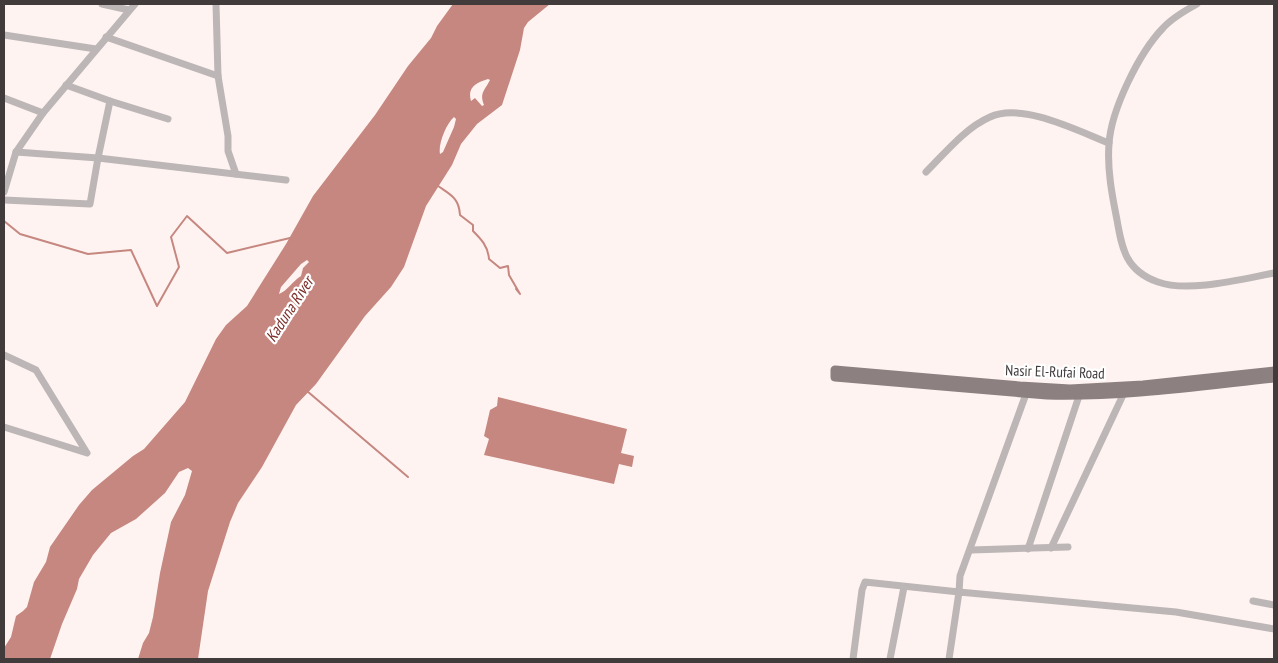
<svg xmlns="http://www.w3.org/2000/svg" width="1278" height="663" font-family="'PT Sans Narrow',sans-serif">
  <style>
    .water { fill: #c5877f; fill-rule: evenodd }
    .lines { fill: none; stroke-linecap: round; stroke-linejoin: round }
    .stream { stroke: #c5877f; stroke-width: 2 }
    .minor { stroke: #bcb6b6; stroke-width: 7 }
    .major { stroke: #8c8180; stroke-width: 9 }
    .labels { text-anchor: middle; stroke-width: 4.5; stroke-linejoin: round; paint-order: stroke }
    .street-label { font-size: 15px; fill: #413c3b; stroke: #fff }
    .water-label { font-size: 16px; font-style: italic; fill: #7a2d28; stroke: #fff }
  </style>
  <rect width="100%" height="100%" fill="#fef3f1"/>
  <g class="water">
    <path d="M 453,4 L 550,4 L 528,22 L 524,28 L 520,50 L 502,105 L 477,124 L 461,144 L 452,165 L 426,206 L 404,267 L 391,287 L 365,316 L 316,384 L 296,405 L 262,467 L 238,503 L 230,522 L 208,591 L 198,659 L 138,659 L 143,643 L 149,633 L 153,617 L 160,573 L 171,522 L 185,495 L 192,471 L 188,468 L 179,472 L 165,493 L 136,519 L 111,533 L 93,555 L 79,579 L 77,589 L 62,624 L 50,659 L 4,659 L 4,648 L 11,637 L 16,616 L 23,611 L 27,607 L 34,582 L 46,562 L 50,547 L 79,505 L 92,490 L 133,456 L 144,449 L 185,402 L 216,339 L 226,325 L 247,306 L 286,244 L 313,196 L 375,115 L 408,66 L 431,38 L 437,26 ZM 488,79 L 490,80 C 485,90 479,93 484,105 L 482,106 L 475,98 L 471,101 C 467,87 476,83 488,79 ZM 454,117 L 456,119 L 454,127 L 443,152 L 440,154 C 438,144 446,124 454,117 ZM 307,260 L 309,262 L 303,268 L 301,276 C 293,281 287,291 279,294 L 281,287 L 301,264 Z"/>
    <polygon points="498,397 627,429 621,453 634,456 632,467 619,464 614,484 484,455 489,439 484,436 490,410 497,406"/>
  </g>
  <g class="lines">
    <g class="stream">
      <path d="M 438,186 C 451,195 459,198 460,215 L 473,225 L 473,231 C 481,239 488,246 489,259 L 500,268 L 508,266 L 509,275 L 520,294 L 516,289"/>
      <polyline points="4,221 20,234 88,254 131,250 157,306 179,267 171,237 187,216 227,253 290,238"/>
      <polyline points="307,391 408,477"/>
    </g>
    <g class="minor">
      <polyline points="102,4 129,10"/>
      <polyline points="216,4 218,76 228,136 228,151 236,174"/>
      <path d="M 1197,4 C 1186,10 1172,18 1163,28 C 1139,53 1111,110 1109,144 C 1107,169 1112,195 1117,220 C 1122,249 1126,271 1158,282 C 1188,293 1242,279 1274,273"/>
      <polyline points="4,35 96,49"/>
      <polyline points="106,37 218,76"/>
      <polyline points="4,98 43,113"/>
      <polyline points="110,101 168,119"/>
      <polyline points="16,152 98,158 286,180"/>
      <path d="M 926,172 C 945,153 965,128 990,117 C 1022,102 1078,131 1109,143"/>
      <polyline points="4,192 16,152 43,113 135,4"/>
      <polyline points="4,200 90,204 98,158 110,101 66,85"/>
      <polyline points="4,355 36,370 87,453 4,427"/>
      <polyline points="1051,548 1124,393"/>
      <polyline points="1028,549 1079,396"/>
      <polyline points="971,550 1068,547"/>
      <polyline points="1253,601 1274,605"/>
      <polyline points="853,659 862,590 865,582 959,592 960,576 1026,394"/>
      <polyline points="890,659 904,587"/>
      <polyline points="949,659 959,592 1176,612 1274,629"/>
    </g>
    <path class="major" d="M 1274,371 L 1143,385 L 1070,389 L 1020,386 L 835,370 L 835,377 L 1047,395 C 1123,397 1199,386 1274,378"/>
  </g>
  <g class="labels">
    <g class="street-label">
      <text transform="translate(1055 372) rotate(2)" y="5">Nasir El-Rufai Road</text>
    </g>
    <g class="water-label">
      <text transform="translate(289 309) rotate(-57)" y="6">Kaduna River</text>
    </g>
  </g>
  <rect width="1278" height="663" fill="none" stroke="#413c3b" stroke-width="10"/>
</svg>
